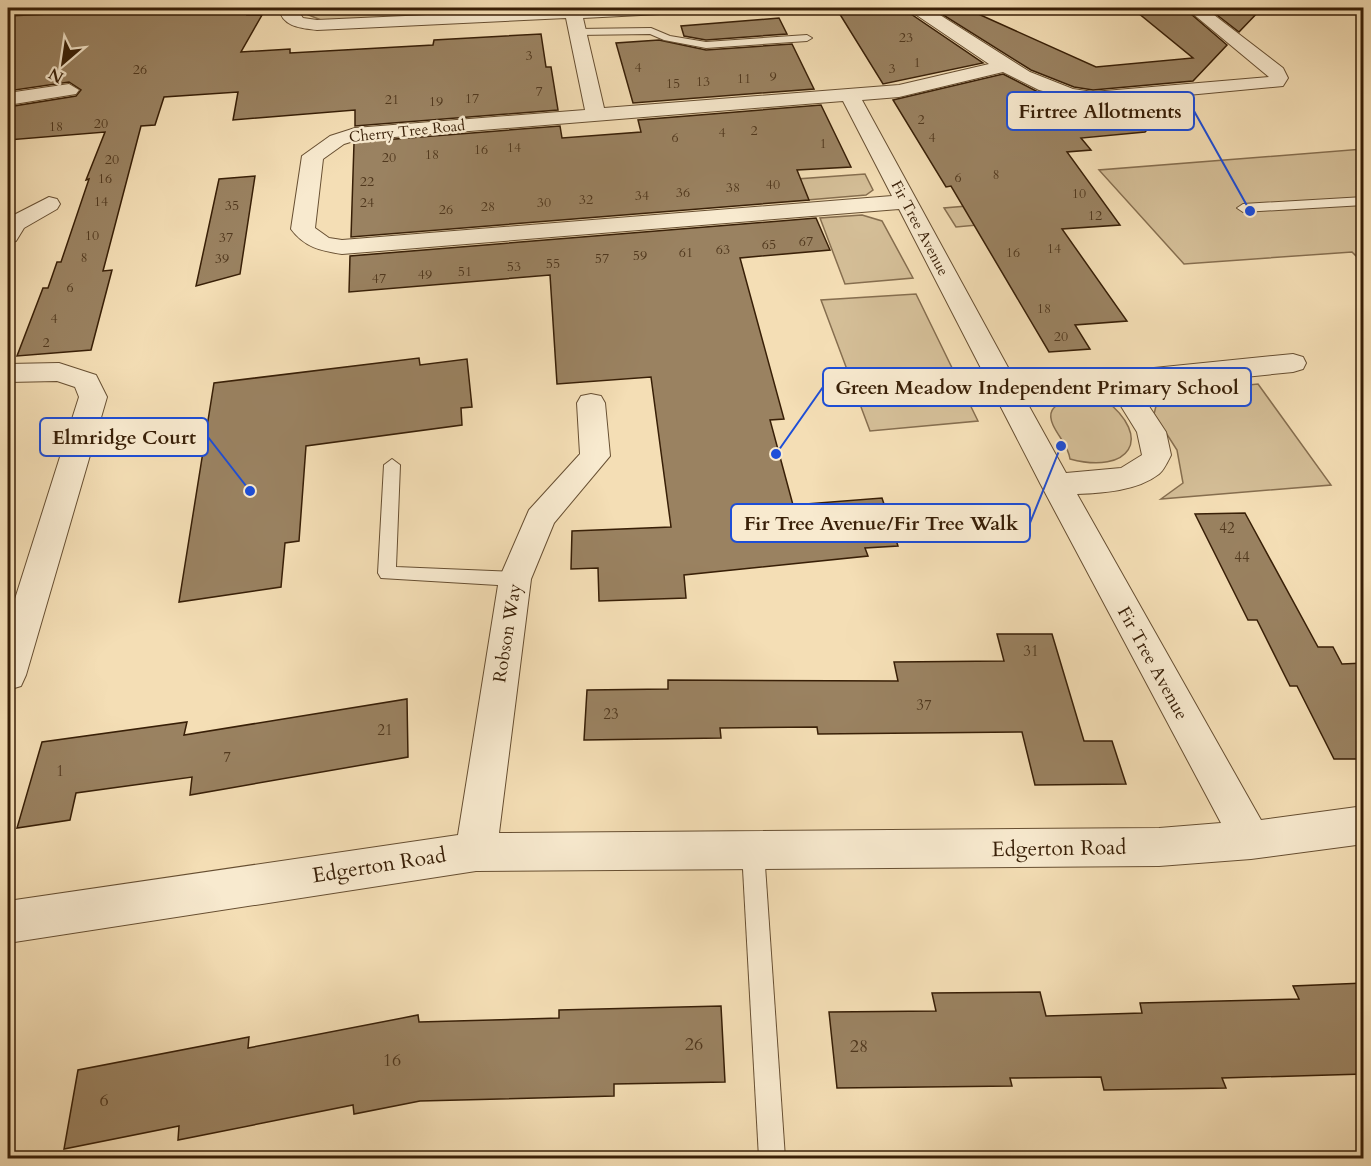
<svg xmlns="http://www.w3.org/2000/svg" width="1371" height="1166" font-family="Cardo,serif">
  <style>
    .green { fill: #d4be97; stroke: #866e4f; stroke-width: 1.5 }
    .building { fill: #9a8261; stroke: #381f07; stroke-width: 1.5 }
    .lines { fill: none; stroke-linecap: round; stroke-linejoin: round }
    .lane-casing { stroke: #674f32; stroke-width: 2 }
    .street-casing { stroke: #674f32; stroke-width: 2 }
    .lane { fill: #f8eacf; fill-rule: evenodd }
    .street { fill: #f8eacf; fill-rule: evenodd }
    .labels { text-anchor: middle; stroke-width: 5; stroke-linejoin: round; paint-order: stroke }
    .far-number-label { font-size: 14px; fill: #50381e }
    .far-street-label { font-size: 15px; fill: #381f07; stroke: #f8eacf }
    .number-label { font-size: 15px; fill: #50381e }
    .street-label { font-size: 18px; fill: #381f07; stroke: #f8eacf }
    .near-number-label { font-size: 18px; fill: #50381e }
    .near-street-label { font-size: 21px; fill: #381f07; stroke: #f8eacf }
    .leader { fill: none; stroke: #1d4ed8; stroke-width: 2 }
    .callout-dot { fill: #1d4ed8; stroke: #f8eacf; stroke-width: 2 }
    .callout { fill: #f8eacf; stroke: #1d4ed8; stroke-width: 2 }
    .callout-label { font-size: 20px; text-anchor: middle; font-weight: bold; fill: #381f07 }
  </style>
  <rect width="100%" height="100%" fill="#f4deb5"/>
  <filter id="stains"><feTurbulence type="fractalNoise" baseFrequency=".00333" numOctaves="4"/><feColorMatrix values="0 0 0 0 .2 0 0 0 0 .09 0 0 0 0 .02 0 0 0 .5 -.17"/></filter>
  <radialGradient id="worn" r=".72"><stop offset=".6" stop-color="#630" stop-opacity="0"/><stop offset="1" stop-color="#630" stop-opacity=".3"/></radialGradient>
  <g class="green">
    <polygon points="300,8 614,8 344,21 321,20 301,12"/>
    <polygon points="1363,149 1363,263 1352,252 1184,264 1099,170"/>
    <polygon points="865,174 873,190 866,195 807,200 797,179"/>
    <polygon points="1028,201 1041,219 956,227 944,208"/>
    <polygon points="862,215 882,221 913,278 845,284 820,218"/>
    <polygon points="916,294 978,421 870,431 821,300"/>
    <polygon points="1258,384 1331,485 1161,499 1183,483 1177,450 1154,414 1159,394"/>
    <path d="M 1104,399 C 1155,438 1129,475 1070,459 C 1068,445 1059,438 1053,425 C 1040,396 1087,400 1104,399 Z"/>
  </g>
  <g class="building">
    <polygon points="175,8 250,8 247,15 262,15 241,52 290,49 290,53 433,45 434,40 541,34 546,67 551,67 558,110 355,126 355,110 233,120 238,92 164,97 155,125 141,126 103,271 112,270 91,350 17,356 43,288 48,288 57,262 61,262 89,179 86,180 105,132 8,140 8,107 76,96 81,90 69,82 8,91 8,16"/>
    <polygon points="836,8 908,8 911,14 983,63 883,84"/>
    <polygon points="932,8 965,8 1096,67 1193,58 1132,8 1184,8 1227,45 1193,81 1093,90 1074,87 1031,70"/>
    <polygon points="1208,8 1262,8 1239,32"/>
    <polygon points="779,18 787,34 706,40 684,36 681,26"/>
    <polygon points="659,40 706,50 792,44 814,89 633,103 616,43"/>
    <polygon points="1003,74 1038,92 1092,106 1177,98 1145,132 1081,138 1091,150 1067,152 1120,225 1062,229 1127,321 1075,325 1090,349 1049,352 951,186 946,187 893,100"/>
    <polygon points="821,105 851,167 797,170 809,200 351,237 354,143 357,142 560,126 562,138 641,132 638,120"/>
    <polygon points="255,176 240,274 196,286 219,179"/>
    <polygon points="816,218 830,250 740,258 784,419 770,420 793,505 882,498 898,546 865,548 868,556 684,575 686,598 599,601 598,568 571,569 572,531 671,527 651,377 557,384 550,275 349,292 350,256"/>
    <polygon points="419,358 420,365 467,359 472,407 461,408 462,425 306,446 299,541 285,543 281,587 179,602 214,383"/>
    <polygon points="1245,513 1318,647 1333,647 1342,664 1364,663 1364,759 1334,759 1297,686 1290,686 1257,620 1248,620 1195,514"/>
    <polygon points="997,634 1052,634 1084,741 1112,741 1126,784 1035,785 1022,732 818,734 817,727 720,728 721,738 584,740 587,690 668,689 668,680 898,681 894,662 1004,661"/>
    <polygon points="407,699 408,757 190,795 192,777 76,793 70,820 17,828 42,742 187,722 184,735"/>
    <polygon points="1364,983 1364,1074 1222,1078 1226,1088 1104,1090 1101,1077 1010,1078 1012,1086 837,1088 829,1012 936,1011 932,993 1040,992 1046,1016 1142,1013 1140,1003 1299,999 1293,986"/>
    <polygon points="721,1006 725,1082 614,1084 614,1096 420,1101 354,1114 353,1105 178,1140 179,1126 64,1149 78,1070 249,1037 248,1048 418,1015 419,1022 559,1018 559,1010"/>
  </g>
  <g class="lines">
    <g class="lane-casing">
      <g id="lane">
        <polygon points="651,28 670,36 706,42 807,35 812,38 807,41 706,48 664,40 650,34 577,35 572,32 577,29"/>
        <polygon points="1364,197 1364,205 1243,212 1237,208 1243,204"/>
        <polygon points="392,459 400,465 396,567 515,572 521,574 524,579 521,584 515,586 381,578 378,573 384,465"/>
        <polygon points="753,840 761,844 764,851 785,1158 759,1158 742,851 745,844"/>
      </g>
    </g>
    <g class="street-casing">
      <g id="street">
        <path d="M 279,8 L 296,8 L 303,18 L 317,20 L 580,8 L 687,8 L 685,12 L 679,13 L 583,18 L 604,108 L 899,85 L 989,64 L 912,12 L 910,8 L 929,8 L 1030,72 L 1073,89 L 1093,92 L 1269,77 L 1186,8 L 1205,8 L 1283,68 L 1288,78 L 1283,86 L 1093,104 L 1039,90 L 1003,72 L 899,97 L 862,100 L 1016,382 L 1293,354 L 1303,357 L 1306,363 L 1303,369 L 1293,372 L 1137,388 L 1166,432 L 1171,455 C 1168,461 1164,470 1159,474 C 1137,491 1103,493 1077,494 L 1261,820 L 1364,806 L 1364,844 L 1251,859 L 1159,866 L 476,871 L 8,943 L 8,901 L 458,835 L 499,579 L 529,510 L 580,454 L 577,403 L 581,396 L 591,394 L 601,396 L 605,403 L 610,456 L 554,523 L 531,579 L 499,833 L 1159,828 L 1221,823 L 1041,485 L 899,209 L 342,254 C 321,251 304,247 291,229 L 302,156 L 330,136 L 355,128 L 585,110 L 566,18 L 317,30 C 301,28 282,27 279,8 ZM 843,101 L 892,196 L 342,240 L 329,238 L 315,228 L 323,159 L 344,144 L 357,140 ZM 1111,390 L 1137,432 L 1142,455 L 1121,468 L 1066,473 L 1025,399 Z"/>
        <polygon points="69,84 79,90 76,94 8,105 8,93"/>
        <polygon points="49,197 57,199 60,204 57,209 24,228 16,241 8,243 8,218"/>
        <polygon points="59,363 96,375 107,397 26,675 21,686 8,690 8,621 79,397 75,387 57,381 8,382 8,364"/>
      </g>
    </g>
    <use href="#lane" class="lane"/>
    <use href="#street" class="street"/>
  </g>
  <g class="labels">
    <g class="far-number-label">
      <text x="906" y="42">23</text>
      <text x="529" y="60">3</text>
      <text x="917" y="67">1</text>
      <text x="638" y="72">4</text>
      <text x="892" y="73">3</text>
      <text x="140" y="74">26</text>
      <text x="773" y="81">9</text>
      <text x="744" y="83">11</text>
      <text x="703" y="86">13</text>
      <text x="673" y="88">15</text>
      <text x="539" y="96">7</text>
      <text x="472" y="103">17</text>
      <text x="392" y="104">21</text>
      <text x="436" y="106">19</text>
      <text x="921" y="124">2</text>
      <text x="101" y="128">20</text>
      <text x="56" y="131">18</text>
      <text x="754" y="135">2</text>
      <text x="722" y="137">4</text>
      <text x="675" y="142">6</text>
      <text x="932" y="142">4</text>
      <text x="823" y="148">1</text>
      <text x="514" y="152">14</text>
      <text x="481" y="154">16</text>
      <text x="432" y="159">18</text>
      <text x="389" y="162">20</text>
      <text x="112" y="164">20</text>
      <text x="996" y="179">8</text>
      <text x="958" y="182">6</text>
      <text x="105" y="183">16</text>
      <text x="367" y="186">22</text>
      <text x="773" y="189">40</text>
      <text x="733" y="192">38</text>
      <text x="683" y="197">36</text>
      <text x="1079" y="198">10</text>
      <text x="642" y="200">34</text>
      <text x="586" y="204">32</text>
      <text x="101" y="206">14</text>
      <text x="367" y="207">24</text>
      <text x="544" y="207">30</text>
      <text x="232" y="210">35</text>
      <text x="488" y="211">28</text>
      <text x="446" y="214">26</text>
      <text x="1095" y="220">12</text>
      <text x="92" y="240">10</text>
      <text x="226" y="242">37</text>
      <text x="806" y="246">67</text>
      <text x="769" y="249">65</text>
      <text x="1054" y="253">14</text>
      <text x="723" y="254">63</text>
      <text x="686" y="257">61</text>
      <text x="1013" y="257">16</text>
      <text x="640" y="260">59</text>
      <text x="84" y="262">8</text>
      <text x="222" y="263">39</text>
      <text x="602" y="263">57</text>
      <text x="553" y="268">55</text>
      <text x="514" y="271">53</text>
      <text x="465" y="276">51</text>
      <text x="425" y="279">49</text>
      <text x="379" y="283">47</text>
      <text x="70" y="292">6</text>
      <text x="1044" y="313">18</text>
      <text x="54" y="323">4</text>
      <text x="1061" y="341">20</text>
      <text x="46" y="347">2</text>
    </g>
    <g class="far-street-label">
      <text transform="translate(407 131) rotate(-6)" y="5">Cherry Tree Road</text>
      <text transform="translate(920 228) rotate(62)" y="5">Fir Tree Avenue</text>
    </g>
    <g class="number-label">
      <text x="1227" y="533">42</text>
      <text x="1242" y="562">44</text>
      <text x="1031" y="656">31</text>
      <text x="924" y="710">37</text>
      <text x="611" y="719">23</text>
      <text x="385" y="735">21</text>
      <text x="227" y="762">7</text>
      <text x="60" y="776">1</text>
    </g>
    <g class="street-label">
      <text transform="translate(507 633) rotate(-81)" y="6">Robson Way</text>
      <text transform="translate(1153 663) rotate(61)" y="6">Fir Tree Avenue</text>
    </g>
    <g class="near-number-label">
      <text x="694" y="1050">26</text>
      <text x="859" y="1052">28</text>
      <text x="392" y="1066">16</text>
      <text x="104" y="1106">6</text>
    </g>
    <g class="near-street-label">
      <text transform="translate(1059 848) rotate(-1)" y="7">Edgerton Road</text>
      <text transform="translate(379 865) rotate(-9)" y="7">Edgerton Road</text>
    </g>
  </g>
  <path class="leader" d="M1250 211L1194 111M776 454L823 387M250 491L208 437M1061 446L1030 523"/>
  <g class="callout-dot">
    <circle cx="1250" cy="211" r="6"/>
    <circle cx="776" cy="454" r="6"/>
    <circle cx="250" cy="491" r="6"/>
    <circle cx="1061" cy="446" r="6"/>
  </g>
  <g class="callout">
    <rect x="1007" y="92" width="187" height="38" rx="6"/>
    <rect x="823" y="368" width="428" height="38" rx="6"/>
    <rect x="40" y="418" width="168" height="38" rx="6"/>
    <rect x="731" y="504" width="299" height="38" rx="6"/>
  </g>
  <g class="callout-label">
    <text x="1100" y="118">Firtree Allotments</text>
    <text x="1037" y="394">Green Meadow Independent Primary School</text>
    <text x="124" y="444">Elmridge Court</text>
    <text x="881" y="530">Fir Tree Avenue/Fir Tree Walk</text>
  </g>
  <rect width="1371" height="1166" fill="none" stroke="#f4deb5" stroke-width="30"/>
  <rect x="9" y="9" width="1353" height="1148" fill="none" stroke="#381f07" stroke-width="3"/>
  <rect x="15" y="15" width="1341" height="1136" fill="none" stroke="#381f07" stroke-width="1.5"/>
  <g transform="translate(63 63) rotate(209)" stroke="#f8eacf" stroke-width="4.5" paint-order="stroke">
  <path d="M0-4.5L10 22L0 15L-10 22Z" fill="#381f07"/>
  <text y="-9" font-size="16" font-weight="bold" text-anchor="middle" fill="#381f07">N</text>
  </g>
  <rect width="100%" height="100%" filter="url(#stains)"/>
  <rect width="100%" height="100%" fill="url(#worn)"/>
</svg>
